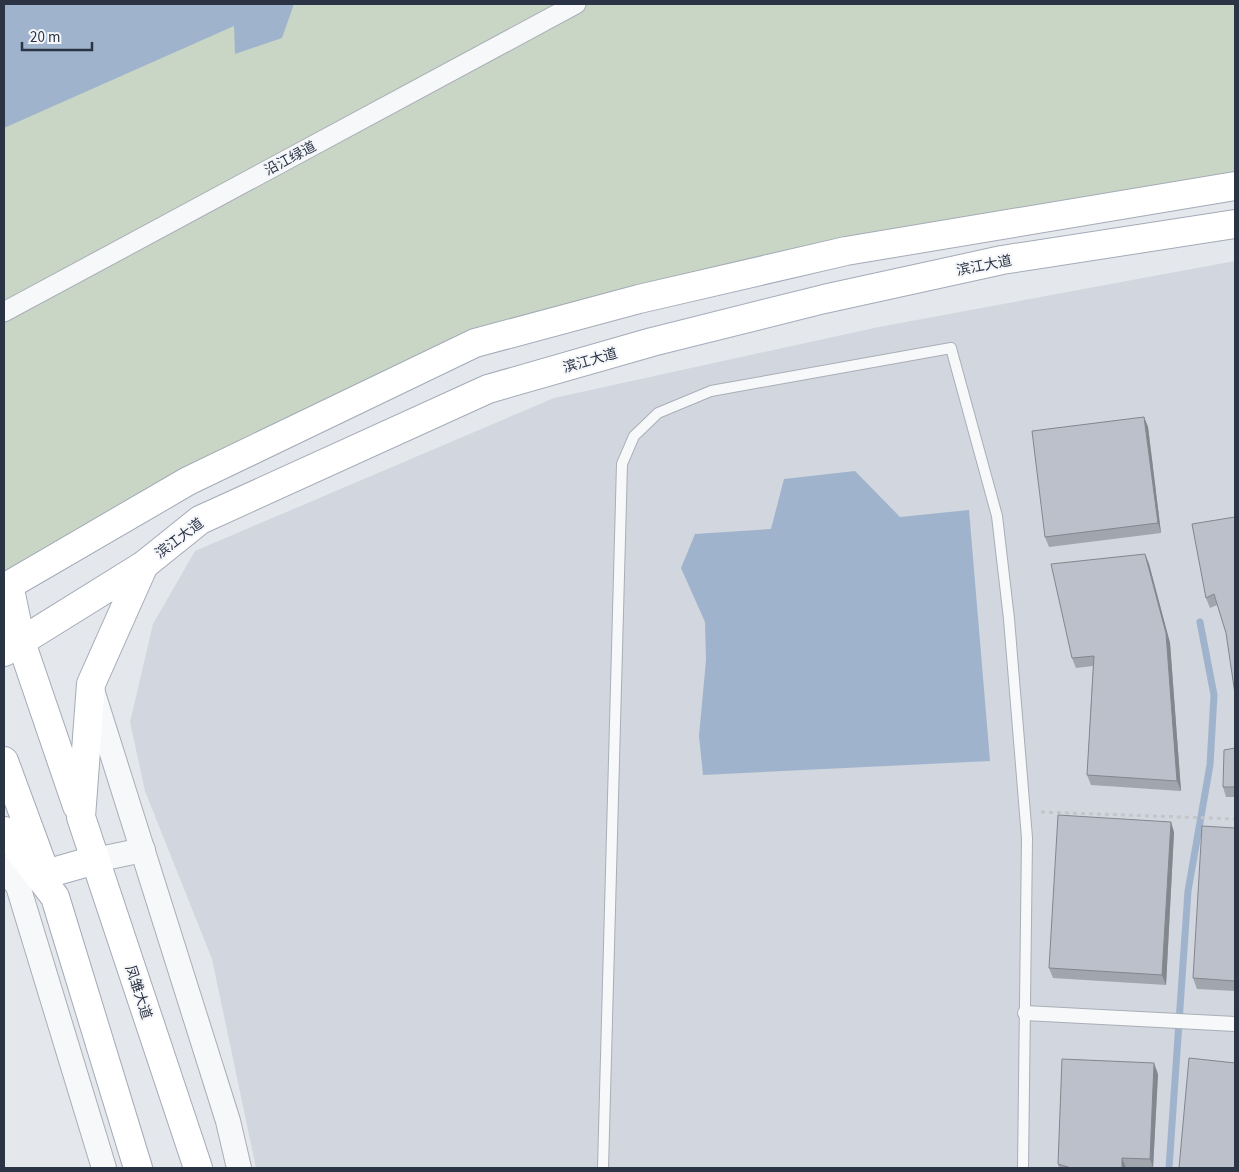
<svg xmlns="http://www.w3.org/2000/svg" width="1239" height="1172" font-family="'Source Sans 3','Noto Sans SC',sans-serif">
  <style>
    .built { fill: #d2d6de }
    .green { fill: #c9d6c5 }
    .water { fill: #9fb4cc }
    .lines { fill: none; stroke-linecap: round; stroke-linejoin: round }
    .stream { stroke: #9fb4cc; stroke-width: 7 }
    .service-casing { stroke: #a9aeb7; stroke-width: 12 }
    .pedestrian-casing { stroke: #a9aeb7; stroke-width: 16 }
    .minor-casing { stroke: #a9aeb7; stroke-width: 21 }
    .tertiary-casing { stroke: #a9aeb7; stroke-width: 26 }
    .primary-casing { stroke: #a3abb8; stroke-width: 30 }
    .path { stroke: #c2c5cb; stroke-width: 3; stroke-dasharray: 4 4; stroke-linecap: butt }
    .service { stroke: #f7f8fa; stroke-width: 10 }
    .pedestrian { stroke: #f7f8fa; stroke-width: 14 }
    .minor { stroke: #f7f8fa; stroke-width: 19 }
    .tertiary { stroke: #f7f8fa; stroke-width: 24 }
    .primary { stroke: #fff; stroke-width: 28 }
    .wall { fill: #a1a5ae }
    .shaded-wall { fill: #83868d }
    .building { fill: #bbc0ca; stroke: #83868d }
    .labels { text-anchor: middle; stroke-width: 4; stroke-linejoin: round; paint-order: stroke }
    .street-label { font-size: 14px; fill: #2b3445; stroke: #f4f6f9 }
  </style>
  <rect width="100%" height="100%" fill="#e4e7ec"/>
  <polygon class="built" points="1235,261 1235,1168 256,1168 212,959 145,791 130,722 153,624 195,551 554,398 879,327"/>
  <polygon class="green" points="4,4 1235,4 1235,186 846,251 475,343 4,588"/>
  <g class="water">
    <polygon points="4,4 294,4 282,38 235,54 234,26 4,128"/>
    <polygon points="855,471 900,517 969,510 990,761 703,775 699,736 706,660 705,622 681,568 695,534 771,529 784,479"/>
  </g>
  <g class="lines">
    <polyline class="stream" points="1169,1168 1188,891 1210,765 1214,695 1200,622"/>
    <g class="service-casing">
      <polyline id="service" points="603,1168 622,464 634,436 658,413 711,391 951,348 997,516 1009,619 1027,838 1023,1168"/>
    </g>
    <g class="pedestrian-casing">
      <polyline id="pedestrian" points="1025,1013 1235,1024"/>
    </g>
    <g class="minor-casing">
      <polyline id="minor" points="4,312 576,4"/>
    </g>
    <g class="tertiary-casing">
      <g id="tertiary">
        <polyline points="92,690 228,1121 239,1168"/>
        <polyline points="95,860 143,850"/>
        <polyline points="4,868 18,886 104,1168"/>
      </g>
    </g>
    <g class="primary-casing">
      <g id="primary">
        <polyline points="144,565 91,684 81,817 198,1168"/>
        <polyline points="9,585 21,642 77,806"/>
        <polyline points="4,588 188,481 475,343 639,299 846,251 1235,186"/>
        <polyline points="4,652 144,565 200,520 488,389 652,342 824,299 1002,260 1235,224"/>
        <polyline points="4,761 45,872"/>
        <polyline points="4,831 55,897 138,1168"/>
        <polyline points="46,874 95,860"/>
      </g>
    </g>
    <polyline class="path" points="1041,812 1235,819"/>
    <use href="#service" class="service"/>
    <use href="#pedestrian" class="pedestrian"/>
    <use href="#minor" class="minor"/>
    <use href="#tertiary" class="tertiary"/>
    <use href="#primary" class="primary"/>
  </g>
  <g class="wall">
    <polygon points="1144,417 1148,427 1161,533 1049,547 1045,537"/>
    <polygon points="1192,524 1226,633 1217,605 1210,608 1206,598"/>
    <polygon points="1145,554 1149,564 1170,643 1181,791 1091,785 1087,775 1093,666 1076,668 1072,658"/>
    <polygon points="1235,748 1235,797 1226,797 1223,787"/>
    <polygon points="1235,828 1235,991 1197,989 1193,978"/>
    <polygon points="1174,832 1166,985 1053,978 1049,968"/>
    <polygon points="1158,1074 1153,1168 1059,1168 1058,1164"/>
  </g>
  <g class="shaded-wall">
    <polygon points="1144,417 1148,427 1161,533 1158,523"/>
    <polygon points="1145,554 1149,564 1170,643 1181,791 1177,781"/>
    <polygon points="1171,822 1174,832 1166,985 1162,975"/>
    <polygon points="1154,1063 1158,1074 1153,1168 1150,1159"/>
    <polygon points="1122,1158 1126,1168 1122,1168"/>
  </g>
  <g class="building">
    <polygon points="1144,417 1158,523 1045,537 1032,431"/>
    <polygon points="1235,517 1235,694 1226,633 1214,594 1206,598 1192,524"/>
    <polygon points="1145,554 1166,633 1177,781 1087,775 1094,656 1072,658 1051,564"/>
    <polygon points="1235,748 1235,787 1223,787 1224,750"/>
    <polygon points="1058,815 1171,822 1162,975 1049,968"/>
    <polygon points="1202,826 1235,828 1235,981 1193,978"/>
    <polygon points="1189,1058 1235,1063 1235,1168 1179,1168"/>
    <polygon points="1062,1059 1154,1063 1150,1159 1122,1158 1122,1168 1071,1168 1058,1164"/>
  </g>
  <g class="labels">
    <g class="street-label">
      <text transform="translate(290 158) rotate(-28)" y="5">沿江绿道</text>
      <text transform="translate(984 265) rotate(-11)" y="5">滨江大道</text>
      <text transform="translate(590 360) rotate(-16)" y="5">滨江大道</text>
      <text transform="translate(179 538) rotate(-37)" y="5">滨江大道</text>
      <text transform="translate(139 992) rotate(72)" y="5">凤雏大道</text>
    </g>
  </g>
  <rect width="1239" height="1172" fill="none" stroke="#2b3445" stroke-width="10"/>
  <path d="M22 42v8h70v-8" fill="none" stroke="#2b3445" stroke-width="2.5"/>
  <text x="30" y="42" font-size="15" fill="#2b3445" stroke="#f4f6f9" stroke-width="4" paint-order="stroke">20 m</text>
</svg>
